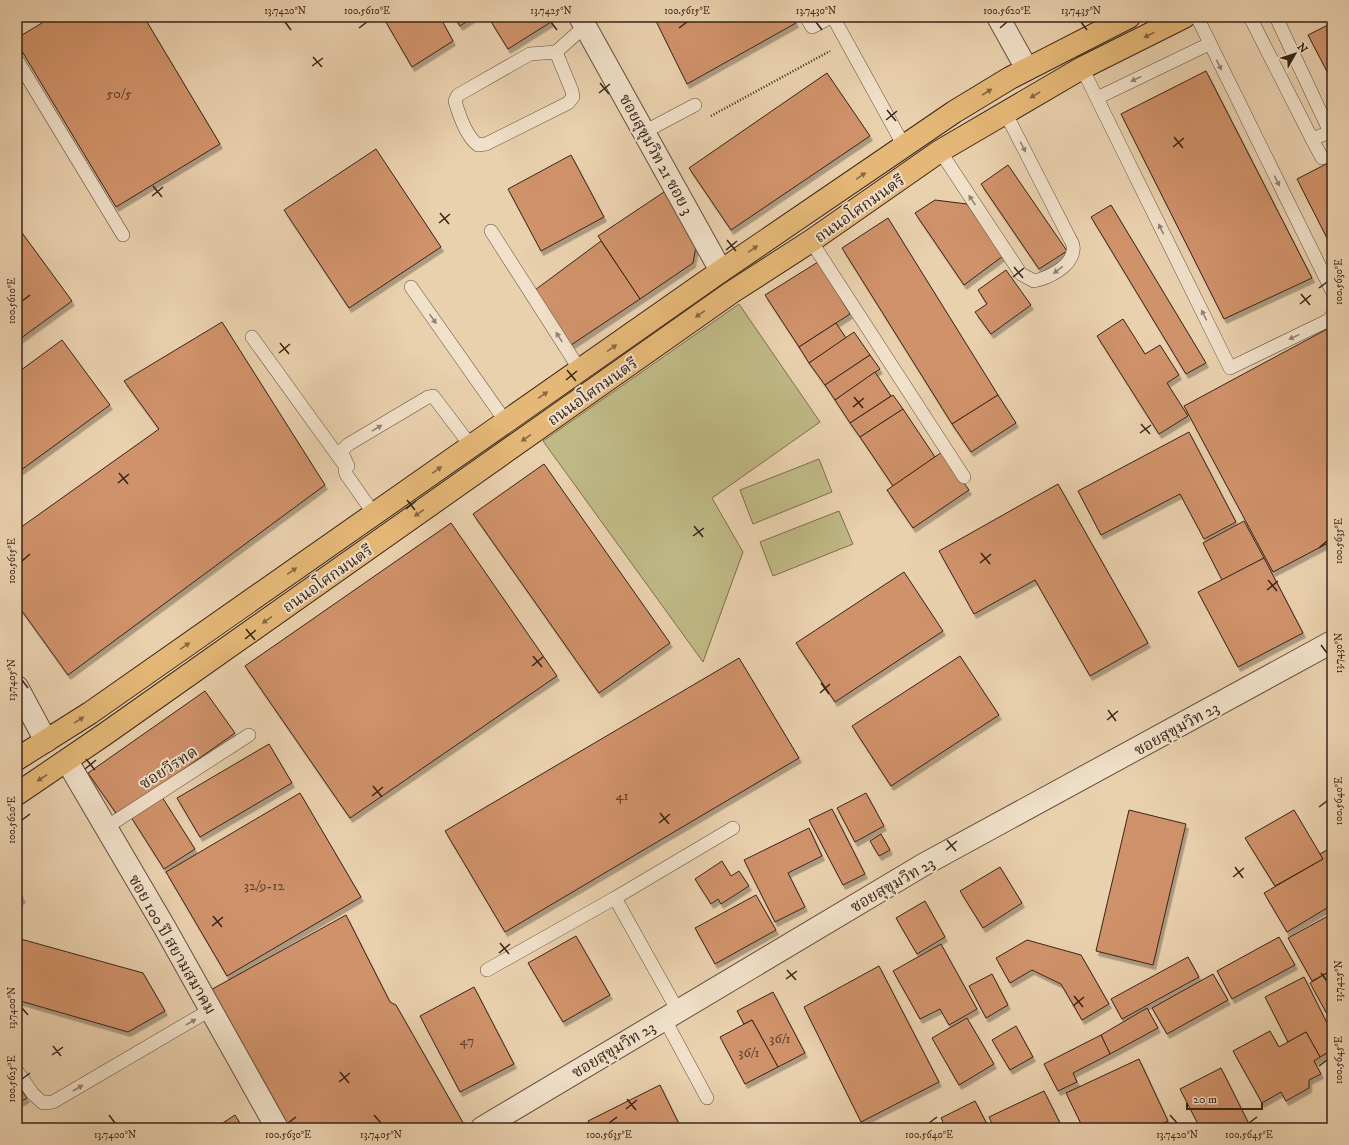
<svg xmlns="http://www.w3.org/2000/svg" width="1349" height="1145" font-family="'IM FELL DW Pica','Noto Serif Thai',serif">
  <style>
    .green { fill: #bfb985; stroke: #7c6e4e }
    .building { fill: #d0926b; stroke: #382418; filter: url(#shadow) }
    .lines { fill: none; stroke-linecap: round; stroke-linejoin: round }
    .service-casing { stroke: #644f3e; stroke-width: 14 }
    .minor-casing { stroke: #644f3e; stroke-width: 24 }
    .primary-casing { stroke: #382418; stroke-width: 24 }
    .path { stroke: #382418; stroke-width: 2.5; stroke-dasharray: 1 2; stroke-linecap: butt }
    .service { stroke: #f1e1ca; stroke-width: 13 }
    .minor { stroke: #f1e1ca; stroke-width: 22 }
    .primary { stroke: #e5b877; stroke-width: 22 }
    .oneway { fill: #866743 }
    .oneway2 { fill: #948271 }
    .ticks { fill: none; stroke: #382418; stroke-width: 1.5 }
    .labels { text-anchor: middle; stroke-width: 4; stroke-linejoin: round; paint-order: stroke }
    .number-label { font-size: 14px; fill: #5e402d }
    .street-label { font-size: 16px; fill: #382418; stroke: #f1e1ca }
    .neatline { fill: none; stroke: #382418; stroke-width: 1.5 }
    .ticks-label { font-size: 10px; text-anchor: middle; fill: #382418 }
  </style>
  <defs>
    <filter id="shadow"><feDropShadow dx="2.5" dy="4.5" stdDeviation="0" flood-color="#0004"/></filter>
  </defs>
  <rect width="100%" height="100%" fill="#ead1ae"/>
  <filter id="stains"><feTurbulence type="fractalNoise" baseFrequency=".005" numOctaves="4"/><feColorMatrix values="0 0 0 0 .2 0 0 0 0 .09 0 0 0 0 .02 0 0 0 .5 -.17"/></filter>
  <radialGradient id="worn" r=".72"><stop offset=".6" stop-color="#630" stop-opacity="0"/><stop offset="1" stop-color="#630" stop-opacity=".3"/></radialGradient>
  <g class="green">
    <polygon points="739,304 820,422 712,498 743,552 703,662 543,441"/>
    <polygon points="819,459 832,492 753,524 740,490"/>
    <polygon points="839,511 853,544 773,576 760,542"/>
  </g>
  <g class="building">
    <polygon points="52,17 144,17 220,144 116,207 17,43 17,38"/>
    <polygon points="383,17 440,17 453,41 412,67"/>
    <polygon points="454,17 474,17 460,26"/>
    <polygon points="495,17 548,17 551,22 508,49 490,20"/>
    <polygon points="654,17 793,17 796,23 687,84"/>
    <polygon points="1332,23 1332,81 1308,35"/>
    <polygon points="1206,71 1312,278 1224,319 1121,114"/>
    <polygon points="827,73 870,136 731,230 689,168"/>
    <polygon points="376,149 441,247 349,308 284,210"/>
    <polygon points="571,155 604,217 541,251 508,189"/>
    <polygon points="1332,161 1332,248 1297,179"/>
    <polygon points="1008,165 1067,251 1039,269 981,184"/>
    <polygon points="664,192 697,241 693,263 640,299 598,236"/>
    <polygon points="935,200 967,204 1003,256 964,285 915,213"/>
    <polygon points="1111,205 1206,363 1186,374 1091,217"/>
    <polygon points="888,218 998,395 952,424 842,248"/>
    <polygon points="17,226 72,301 17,341"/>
    <polygon points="601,241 640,299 571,345 535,290"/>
    <polygon points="818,262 850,314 799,347 765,295"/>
    <polygon points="1006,270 1031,305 991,334 975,312 987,304 978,290"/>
    <polygon points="1123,319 1145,354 1160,345 1179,375 1167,383 1188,416 1159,434 1097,336"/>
    <polygon points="222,322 325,485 68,675 17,604 17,530 159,429 124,381"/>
    <polygon points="836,323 846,338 809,363 799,347"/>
    <polygon points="1329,328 1332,334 1332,541 1273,572 1184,406"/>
    <polygon points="854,332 870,355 825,385 809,363"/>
    <polygon points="62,340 110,405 17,473 17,373"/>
    <polygon points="870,355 880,369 835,400 825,385"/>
    <polygon points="875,372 891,396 850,423 835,400"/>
    <polygon points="893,395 903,409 860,437 850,423"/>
    <polygon points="998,395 1016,423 971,452 952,424"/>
    <polygon points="903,409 935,457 893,486 860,437"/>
    <polygon points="1189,432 1236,522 1204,539 1180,494 1101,535 1078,491"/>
    <polygon points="942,452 969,490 913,528 887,490"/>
    <polygon points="544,464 670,643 599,693 473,514"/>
    <polygon points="1058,484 1148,643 1090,676 1035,580 974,614 939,551"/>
    <polygon points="1244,521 1264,558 1222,580 1203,543"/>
    <polygon points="451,523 557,676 350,818 245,666"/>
    <polygon points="1264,558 1303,633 1238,667 1198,592"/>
    <polygon points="904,572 943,631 835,702 796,643"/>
    <polygon points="960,656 999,715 891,786 852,726"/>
    <polygon points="739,658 799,758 505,932 445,831"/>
    <polygon points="205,691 235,733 118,816 88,773"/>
    <polygon points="269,744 292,783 200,837 177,798"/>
    <polygon points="300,793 361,897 227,976 166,872"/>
    <polygon points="866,793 884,826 855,842 837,808"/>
    <polygon points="162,797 195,849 164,869 131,817"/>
    <polygon points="832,809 865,874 843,885 809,820"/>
    <polygon points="1129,810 1186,824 1153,965 1096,951"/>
    <polygon points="1294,810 1323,859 1275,886 1245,838"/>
    <polygon points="809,828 822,856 788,873 805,907 775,922 744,860"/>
    <polygon points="881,834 890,850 879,856 870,841"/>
    <polygon points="1332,847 1332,905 1287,932 1264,893 1323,859 1320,854"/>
    <polygon points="722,861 731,876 739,871 749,886 721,904 718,899 711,904 695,879"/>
    <polygon points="1000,867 1022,903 983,928 960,891"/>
    <polygon points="17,889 23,898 17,903"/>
    <polygon points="756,895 776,930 715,964 695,928"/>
    <polygon points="925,901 945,937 917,954 896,918"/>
    <polygon points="346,915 390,1002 396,1005 466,1128 287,1128 207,992"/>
    <polygon points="1330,915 1332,918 1332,970 1312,981 1288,938"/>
    <polygon points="576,936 610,995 563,1022 528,963"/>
    <polygon points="1279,937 1295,965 1232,999 1217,971"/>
    <polygon points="17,938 143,973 165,1011 128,1032 17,1000"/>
    <polygon points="1027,940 1081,955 1109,1004 1082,1020 1061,984 1032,970 1010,983 996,958"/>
    <polygon points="941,944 977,1009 949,1025 940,1009 920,1019 893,971"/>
    <polygon points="1188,957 1199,977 1122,1019 1111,999"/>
    <polygon points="879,966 939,1082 861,1122 804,1007"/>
    <polygon points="1332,970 1332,1012 1327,1014 1310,983"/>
    <polygon points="992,974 1008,1005 986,1018 969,986"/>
    <polygon points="1213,974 1228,1000 1167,1034 1152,1008"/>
    <polygon points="1304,977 1332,1033 1332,1050 1320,1057 1306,1032 1288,1042 1265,997"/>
    <polygon points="474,987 514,1064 460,1092 420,1016"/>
    <polygon points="773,992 805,1053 778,1067 752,1020 744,1024 737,1011"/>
    <polygon points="1147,1008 1158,1028 1110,1054 1101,1035"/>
    <polygon points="967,1018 994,1064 959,1085 932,1038"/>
    <polygon points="752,1020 778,1067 745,1084 720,1037"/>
    <polygon points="1016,1026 1033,1057 1010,1070 992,1040"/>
    <polygon points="1270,1031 1279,1047 1306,1032 1320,1057 1314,1061 1321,1074 1309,1080 1309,1088 1286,1101 1281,1092 1262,1103 1233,1051"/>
    <polygon points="1101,1035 1110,1054 1073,1073 1077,1082 1058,1091 1044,1064"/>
    <polygon points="1139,1059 1168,1121 1153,1128 1083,1128 1066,1093"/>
    <polygon points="1221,1068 1251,1128 1200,1128 1180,1089"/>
    <polygon points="17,1083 27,1098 17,1104"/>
    <polygon points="660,1085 681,1128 592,1128 588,1121"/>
    <polygon points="1044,1091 1060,1123 1050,1128 994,1128 989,1117"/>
    <polygon points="975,1101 989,1128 946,1128 941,1118"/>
    <polygon points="235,1115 243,1128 215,1128"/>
  </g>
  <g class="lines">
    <g class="service-casing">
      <g id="service">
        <polyline points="806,17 812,27 831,17"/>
        <polyline points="833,17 904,146"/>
        <polyline points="1197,17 1332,291"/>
        <polyline points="1250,17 1312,139"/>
        <polyline points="1276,17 1330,132 1312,139 1322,158"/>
        <path d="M 556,52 L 572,91 L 573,97 L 568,103 L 486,144 L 478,145 C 467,137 459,115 455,101 L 458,95 L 530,54 Z"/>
        <polyline points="556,52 585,26"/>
        <polyline points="17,60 123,235"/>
        <polyline points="1082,68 1230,368 1329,320 1332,315"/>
        <polyline points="1097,98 1209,44"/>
        <polyline points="644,132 695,105"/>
        <path d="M 940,151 L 1021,274 L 1034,281 C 1048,278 1071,267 1073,251 C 1074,247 1072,242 1070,239 L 1005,112"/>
        <polyline points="491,231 580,370"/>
        <polyline points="811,241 964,477"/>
        <polyline points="411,287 506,422"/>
        <polyline points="252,337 343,463"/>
        <polyline points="374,514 346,474 345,470 348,466 341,451 349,444 428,397 433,396 471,446"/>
        <polyline points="105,828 249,735"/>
        <polyline points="615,898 733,828"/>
        <polyline points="487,970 615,898 678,1011"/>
        <polyline points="664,1018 707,1098"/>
        <polyline points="17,1071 33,1094 43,1103 53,1102 210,1010"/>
      </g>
    </g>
    <g class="minor-casing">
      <g id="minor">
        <polyline points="580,17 721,271"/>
        <polyline points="998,17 1027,69"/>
        <polyline points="17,687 46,741"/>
        <polyline points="67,761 165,928 277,1128"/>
        <polyline points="482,1128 923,865 1332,642"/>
      </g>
    </g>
    <g class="primary-casing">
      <g id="primary">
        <polyline points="17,759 90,713 721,271 954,112 1010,78 1129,17"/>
        <polyline points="17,794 105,734 732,292 811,241 940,151 1082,68 1184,17"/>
      </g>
    </g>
    <polyline class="path" points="711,116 830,51"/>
    <use href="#service" class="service"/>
    <use href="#minor" class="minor"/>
    <use href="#primary" class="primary"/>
  </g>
  <defs><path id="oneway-solid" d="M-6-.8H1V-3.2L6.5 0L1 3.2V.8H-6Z"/></defs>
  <g class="oneway">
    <use href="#oneway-solid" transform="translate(1149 35) rotate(153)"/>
    <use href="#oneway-solid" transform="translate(987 92) rotate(-32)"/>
    <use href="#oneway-solid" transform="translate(1035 95) rotate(150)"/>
    <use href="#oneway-solid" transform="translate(861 176) rotate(-34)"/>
    <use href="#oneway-solid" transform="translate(753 249) rotate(-34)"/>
    <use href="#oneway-solid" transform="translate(700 314) rotate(145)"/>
    <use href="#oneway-solid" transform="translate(612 348) rotate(-35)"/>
    <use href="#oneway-solid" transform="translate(543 395) rotate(-35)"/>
    <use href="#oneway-solid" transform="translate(526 438) rotate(145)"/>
    <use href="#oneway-solid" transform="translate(437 470) rotate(-35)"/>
    <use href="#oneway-solid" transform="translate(419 513) rotate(145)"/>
    <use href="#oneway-solid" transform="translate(292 571) rotate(-35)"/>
    <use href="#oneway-solid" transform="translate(267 620) rotate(145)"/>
    <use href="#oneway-solid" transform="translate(185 646) rotate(-35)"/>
    <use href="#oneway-solid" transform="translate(79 720) rotate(-32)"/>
    <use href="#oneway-solid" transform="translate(42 778) rotate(147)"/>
  </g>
  <g class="oneway2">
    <use href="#oneway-solid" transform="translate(1219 65) rotate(63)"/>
    <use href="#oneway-solid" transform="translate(1136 79) rotate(154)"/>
    <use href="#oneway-solid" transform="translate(1023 147) rotate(63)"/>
    <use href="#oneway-solid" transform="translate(1277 181) rotate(64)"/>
    <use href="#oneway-solid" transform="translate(972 200) rotate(-124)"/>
    <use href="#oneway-solid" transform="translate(1161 229) rotate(-116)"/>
    <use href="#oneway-solid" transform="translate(1058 270) rotate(143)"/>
    <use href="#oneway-solid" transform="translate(1204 315) rotate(-116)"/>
    <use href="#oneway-solid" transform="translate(433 319) rotate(55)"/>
    <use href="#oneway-solid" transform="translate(559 337) rotate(-123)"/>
    <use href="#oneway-solid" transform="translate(1294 337) rotate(154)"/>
    <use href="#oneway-solid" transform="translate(377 428) rotate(-31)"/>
    <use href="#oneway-solid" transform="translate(191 1022) rotate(-30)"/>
    <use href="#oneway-solid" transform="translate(78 1088) rotate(-30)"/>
  </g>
  <path class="ticks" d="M 285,22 L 291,30M 551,22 L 557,30M 816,22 L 822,30M 1081,22 L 1087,30M 359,28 L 367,22M 679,28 L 687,22M 1000,28 L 1007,22M 313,57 L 322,67M 312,66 L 323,58M 600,83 L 609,94M 599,93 L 610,84M 887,110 L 896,121M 886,120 L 897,111M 1174,137 L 1183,148M 1173,147 L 1184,138M 153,186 L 162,197M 152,196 L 163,187M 440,213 L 449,224M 439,223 L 450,214M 727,240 L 736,251M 726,250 L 737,241M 1014,267 L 1023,278M 1013,277 L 1024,268M 1319,288 L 1327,282M 1301,294 L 1310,305M 22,301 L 30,295M 1300,304 L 1311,295M 280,343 L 289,354M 279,353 L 290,344M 567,370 L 576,381M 566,380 L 577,371M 854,397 L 863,408M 853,407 L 864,398M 1141,424 L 1150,434M 1140,433 L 1151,425M 119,473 L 128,484M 118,483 L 129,474M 407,500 L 415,510M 406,509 L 416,501M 694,526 L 703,537M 693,536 L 704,528M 1319,548 L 1327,541M 981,553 L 990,564M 22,561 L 30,554M 980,563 L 991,554M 1268,580 L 1277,591M 1267,590 L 1278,581M 246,629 L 255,640M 245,639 L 256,630M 1321,645 L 1327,653M 533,656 L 542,667M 532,666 L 543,657M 22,680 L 28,688M 821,683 L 829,694M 820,693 L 830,684M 1108,710 L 1116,721M 1107,720 L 1118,711M 86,759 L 95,770M 85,769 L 96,760M 373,786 L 382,797M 372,796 L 383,787M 1319,807 L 1327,801M 660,813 L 669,824M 22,820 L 30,814M 659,823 L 670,814M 947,840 L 956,851M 946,850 L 957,841M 1235,867 L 1243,878M 1233,877 L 1244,868M 213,916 L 222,927M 212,926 L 223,917M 500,943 L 509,954M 499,953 L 510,944M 787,970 L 796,980M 1321,973 L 1327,981M 786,979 L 797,971M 1074,996 L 1083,1007M 1073,1006 L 1084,997M 22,1008 L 28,1015M 53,1046 L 61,1056M 52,1055 L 63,1047M 1319,1066 L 1327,1060M 340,1072 L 349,1083M 22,1079 L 30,1073M 339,1082 L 350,1073M 627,1099 L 636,1110M 626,1109 L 637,1100M 109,1115 L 115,1123M 374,1115 L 381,1123M 1170,1115 L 1177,1123M 288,1123 L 296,1117M 609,1123 L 617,1117M 929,1123 L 937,1117M 1249,1123 L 1257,1117"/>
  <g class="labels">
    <g class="number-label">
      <text x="119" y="98">50/5</text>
      <text x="622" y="800">41</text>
      <text x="264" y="890">32/9-12</text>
      <text x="780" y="1043">36/1</text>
      <text x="467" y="1045">47</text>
      <text x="749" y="1057">36/1</text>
    </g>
    <g class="street-label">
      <text transform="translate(657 154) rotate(61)" y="6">ซอยสุขุมวิท 21 ซอย 3</text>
      <text transform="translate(859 208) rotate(-35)" y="6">ถนนอโศกมนตรี</text>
      <text transform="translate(592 391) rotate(-35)" y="6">ถนนอโศกมนตรี</text>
      <text transform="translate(327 578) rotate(-35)" y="6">ถนนอโศกมนตรี</text>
      <text transform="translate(1176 728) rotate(-29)" y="6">ซอยสุขุมวิท 23</text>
      <text transform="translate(168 767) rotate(-33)" y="6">ซอยวีรทด</text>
      <text transform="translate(892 884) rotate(-30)" y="6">ซอยสุขุมวิท 23</text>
      <text transform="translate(173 944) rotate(60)" y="6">ซอย 100 ปี สยามสมาคม</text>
      <text transform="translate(613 1049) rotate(-31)" y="6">ซอยสุขุมวิท 23</text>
    </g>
  </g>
  <rect width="1349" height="1145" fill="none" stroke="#ead1ae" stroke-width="44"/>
  <g transform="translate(1295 54) rotate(51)" stroke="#f1e1ca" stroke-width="3" paint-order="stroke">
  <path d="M0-3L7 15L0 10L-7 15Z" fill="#382418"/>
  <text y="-6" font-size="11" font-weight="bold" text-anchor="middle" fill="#382418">N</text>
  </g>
  <path d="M1187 1103v6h75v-6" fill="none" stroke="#382418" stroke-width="2"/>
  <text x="1193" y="1103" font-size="12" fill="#382418" stroke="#f1e1ca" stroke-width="3" paint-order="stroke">20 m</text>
  <rect x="22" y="22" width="1305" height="1101" class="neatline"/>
  <g class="ticks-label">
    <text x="285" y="14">13.7420°N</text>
    <text x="367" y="14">100.5610°E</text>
    <text x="551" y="14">13.7425°N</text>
    <text x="687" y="14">100.5615°E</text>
    <text x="816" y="14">13.7430°N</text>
    <text x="1007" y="14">100.5620°E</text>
    <text x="1081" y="14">13.7435°N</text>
    <text transform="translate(1338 282) rotate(-90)" y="4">100.5630°E</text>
    <text transform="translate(11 301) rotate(-90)" y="4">100.5610°E</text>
    <text transform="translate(1338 541) rotate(-90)" y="4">100.5635°E</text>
    <text transform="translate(11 561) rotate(-90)" y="4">100.5615°E</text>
    <text transform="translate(1338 653) rotate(-90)" y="4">13.7430°N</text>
    <text transform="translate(11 680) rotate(-90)" y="4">13.7405°N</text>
    <text transform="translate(1338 801) rotate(-90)" y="4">100.5640°E</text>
    <text transform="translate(11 820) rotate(-90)" y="4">100.5620°E</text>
    <text transform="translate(1338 981) rotate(-90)" y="4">13.7425°N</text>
    <text transform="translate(11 1008) rotate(-90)" y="4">13.7400°N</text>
    <text transform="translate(1338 1060) rotate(-90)" y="4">100.5645°E</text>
    <text transform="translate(11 1079) rotate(-90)" y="4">100.5625°E</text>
    <text x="115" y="1138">13.7400°N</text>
    <text x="288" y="1138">100.5630°E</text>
    <text x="381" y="1138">13.7405°N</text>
    <text x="609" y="1138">100.5635°E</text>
    <text x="929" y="1138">100.5640°E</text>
    <text x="1177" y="1138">13.7420°N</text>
    <text x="1249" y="1138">100.5645°E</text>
  </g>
  <rect width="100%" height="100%" filter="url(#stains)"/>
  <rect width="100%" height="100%" fill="url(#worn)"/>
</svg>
